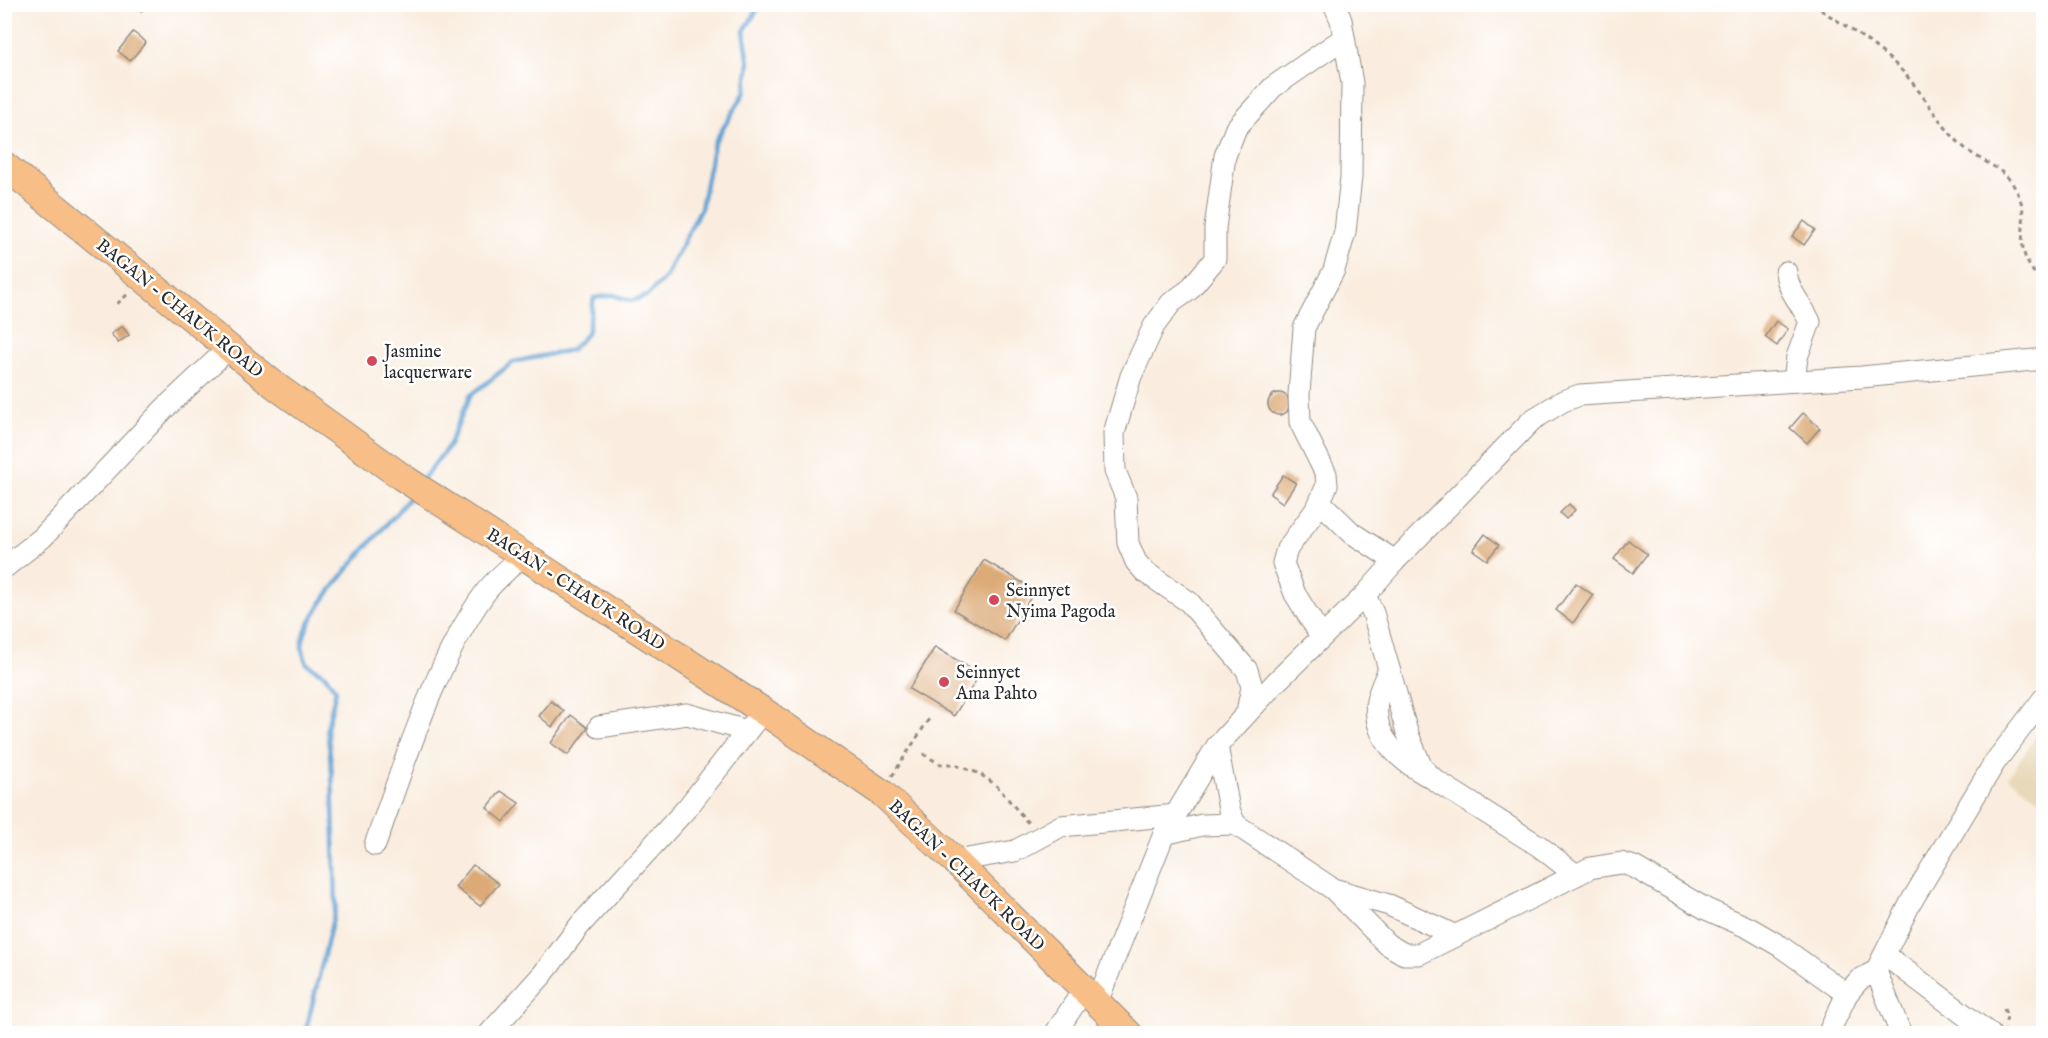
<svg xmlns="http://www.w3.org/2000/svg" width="2048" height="1038" font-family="'IM FELL English',serif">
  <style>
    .built { fill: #e8d9ba }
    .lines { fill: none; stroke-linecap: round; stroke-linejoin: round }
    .stream { stroke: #5ea0d2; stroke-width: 4.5 }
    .building { fill: #dcaa77 }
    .minor-casing { stroke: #928c85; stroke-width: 23 }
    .major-casing { stroke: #928c85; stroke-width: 29 }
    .path { stroke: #928c85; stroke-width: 3; stroke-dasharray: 4.5 4.5; stroke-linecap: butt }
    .minor { stroke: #fff; stroke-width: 21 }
    .major { stroke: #f7be87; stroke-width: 27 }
    .poi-dot { fill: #d1495b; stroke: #fff; stroke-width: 2 }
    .labels { text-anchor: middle; stroke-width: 5; stroke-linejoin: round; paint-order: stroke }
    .street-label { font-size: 18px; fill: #2b2b2b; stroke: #fff }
    .poi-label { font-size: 18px; fill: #2b2b2b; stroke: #fff; text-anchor: start }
  </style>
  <rect width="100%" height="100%" fill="#fff"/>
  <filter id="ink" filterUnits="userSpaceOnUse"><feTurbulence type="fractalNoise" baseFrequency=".0167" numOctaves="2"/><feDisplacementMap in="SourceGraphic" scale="12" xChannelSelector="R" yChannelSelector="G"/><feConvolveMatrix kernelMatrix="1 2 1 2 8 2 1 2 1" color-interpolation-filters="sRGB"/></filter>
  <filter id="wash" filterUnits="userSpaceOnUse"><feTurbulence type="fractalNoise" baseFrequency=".008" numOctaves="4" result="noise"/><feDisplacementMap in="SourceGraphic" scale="24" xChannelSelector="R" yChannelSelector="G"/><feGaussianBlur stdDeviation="1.35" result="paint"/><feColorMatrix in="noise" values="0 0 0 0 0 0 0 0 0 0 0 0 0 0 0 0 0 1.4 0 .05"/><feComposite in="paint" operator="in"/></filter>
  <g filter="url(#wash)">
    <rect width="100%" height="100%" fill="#faeddf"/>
    <polygon class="built" points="2043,726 2043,802 2008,777"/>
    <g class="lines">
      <g class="stream">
        <polyline points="423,479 448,447 470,396 513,362 571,350 587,334 594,298 613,295 631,301 647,296 665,278 701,208 714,143 745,92 749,64 744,31 761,4"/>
        <path d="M 305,1034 L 336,906 L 332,773 L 327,728 L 336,690 L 325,675 L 307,664 C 305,659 302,651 302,646 C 303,609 389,525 413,493"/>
      </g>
    </g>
    <g id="blocks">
      <g class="building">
        <polygon points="136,4 145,4 146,6 141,11"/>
        <polygon points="133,32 146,42 130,61 118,51"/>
        <polygon points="1804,221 1815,230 1804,245 1792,236"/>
        <polygon points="1776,321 1788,329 1777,346 1765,337"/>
        <polygon points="122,326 129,335 118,343 111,334"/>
        <circle cx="1279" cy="404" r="11"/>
        <polygon points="1803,413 1820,428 1807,443 1790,428"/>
        <polygon points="1283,475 1296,483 1283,503 1270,494"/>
        <polygon points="1569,504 1575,510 1566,519 1560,513"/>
        <polygon points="1485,534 1499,545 1487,560 1473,550"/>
        <polygon points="1628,540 1647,554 1633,573 1614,559"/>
        <polygon points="984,560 1035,590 1005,641 954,610"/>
        <polygon points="1576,583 1593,595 1573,623 1556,610"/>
        <polygon points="935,647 980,674 954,716 909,689"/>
        <polygon points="551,701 564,711 552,727 539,716"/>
        <polygon points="571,715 588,728 568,755 551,743"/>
        <polygon points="501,791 519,803 504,822 487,808"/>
        <polygon points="473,865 499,884 480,906 455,887"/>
      </g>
    </g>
  </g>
  <g filter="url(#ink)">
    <use href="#blocks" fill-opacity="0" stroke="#928c85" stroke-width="1.5"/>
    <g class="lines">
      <g class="minor-casing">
        <g id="minor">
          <path d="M 1786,272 C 1788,292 1802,304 1810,322 L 1797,357 L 1794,381"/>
          <polyline points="1320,502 1352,533 1395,561"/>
          <polyline points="4,568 42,538 164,409 229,348"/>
          <polyline points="1365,595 1373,613 1407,732 1422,768 1436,781 1539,846 1576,875"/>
          <polyline points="1321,636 1295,594 1283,563 1287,549 1317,508 1327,485 1326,474 1300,422 1299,394 1304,328 1334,270 1345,232 1351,177 1352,83 1341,20 1334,4"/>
          <path d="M 1389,669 C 1385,679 1379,690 1377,701 C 1372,736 1398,759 1426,775"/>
          <polyline points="1247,712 1252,687 1247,670 1189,602 1145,572 1136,562 1128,543 1126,498 1115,471 1114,433 1131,376 1154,326 1171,303 1189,290 1215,259 1215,228 1225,156 1236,128 1273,87 1344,38"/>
          <polyline points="599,727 687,714 747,731"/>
          <polyline points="1217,746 1229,809 1235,824"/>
          <polyline points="1164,834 1202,825 1235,824 1333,889 1387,944 1404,954 1419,954 1590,868 1621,863 1634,867 1706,909 1749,928 1780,946 1847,994"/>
          <path d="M 375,845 C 404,765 435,662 485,593 C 496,578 511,568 523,554"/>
          <polyline points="955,861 1015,851 1061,826 1176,815"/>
          <polyline points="1337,890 1389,905 1456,936"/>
          <polyline points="1885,955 1990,1034"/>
          <polyline points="1876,971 1901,1034"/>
          <polyline points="1097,1002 1164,834 1217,746 1275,683 1365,595 1395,561 1532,420 1563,401 1580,395 1862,377 2044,359"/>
          <polyline points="489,1034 543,974 580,925 687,808 763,711"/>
          <polyline points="1055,1034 1084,989"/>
          <polyline points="1828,1034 1847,994 1859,980 1876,971 1911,902 1995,762 2044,698"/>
        </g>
      </g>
      <g class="major-casing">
        <polyline id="major" points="4,165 277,387 402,477 763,711 882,793 955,861 1129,1034"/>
      </g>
      <g class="path">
        <path d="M 1821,10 C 1850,29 1881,48 1905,74 C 1926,97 1941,128 1966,149 C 1983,163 2004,167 2015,188 C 2032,218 2016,234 2026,259 C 2030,268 2037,277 2044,286"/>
        <polyline points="117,304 129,293"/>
        <polyline points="923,754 940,764 952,764 978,773 996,785 1029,824"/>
        <polyline points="892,776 929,719"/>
        <polyline points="2004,1009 2007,1017 2004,1027"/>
      </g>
      <use href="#minor" class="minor"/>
      <use href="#major" class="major"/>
    </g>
  </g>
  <g class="poi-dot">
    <circle cx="372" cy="361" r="6"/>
    <circle cx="994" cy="600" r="6"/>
    <circle cx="944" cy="682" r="6"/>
  </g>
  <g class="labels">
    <g class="street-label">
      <text transform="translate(180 308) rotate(39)" y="6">BAGAN - CHAUK ROAD</text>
      <text transform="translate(576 589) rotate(33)" y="6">BAGAN - CHAUK ROAD</text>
      <text transform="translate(967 875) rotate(44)" y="6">BAGAN - CHAUK ROAD</text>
    </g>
    <g class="poi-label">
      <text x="384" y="357">Jasmine<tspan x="384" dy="21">lacquerware</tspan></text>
      <text x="1006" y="596">Seinnyet<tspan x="1006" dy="21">Nyima Pagoda</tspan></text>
      <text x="956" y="678">Seinnyet<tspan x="956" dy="21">Ama Pahto</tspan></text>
    </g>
  </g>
  <rect width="2048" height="1038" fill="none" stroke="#fff" stroke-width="24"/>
</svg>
